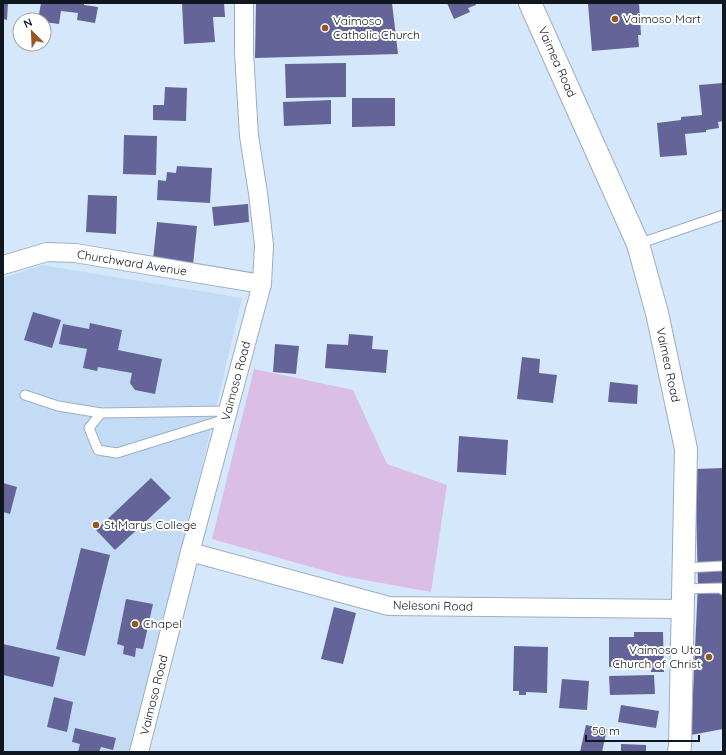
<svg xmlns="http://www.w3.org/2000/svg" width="726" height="755" font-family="Quicksand,sans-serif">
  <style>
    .built { fill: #c4dbf5 }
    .green { fill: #dbbee6 }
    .building { fill: #646498 }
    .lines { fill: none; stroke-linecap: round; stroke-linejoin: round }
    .service-casing { stroke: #9daec1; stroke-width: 11 }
    .minor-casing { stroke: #9daec1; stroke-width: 20 }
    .tertiary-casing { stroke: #9daec1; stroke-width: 24 }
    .service { stroke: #fff; stroke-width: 9 }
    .minor { stroke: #fff; stroke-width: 18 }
    .tertiary { stroke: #fff; stroke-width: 22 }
    .poi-dot { fill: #975522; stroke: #fff; stroke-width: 1.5 }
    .labels { text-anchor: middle; stroke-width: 4; stroke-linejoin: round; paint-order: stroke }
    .poi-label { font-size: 12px; fill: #11171e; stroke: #fff; text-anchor: start }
    .street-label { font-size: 12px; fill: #11171e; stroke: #fff }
  </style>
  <rect width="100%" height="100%" fill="#d5e7fb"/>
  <polygon class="built" points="42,265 242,298 134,752 3,752 3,278"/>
  <polygon class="green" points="254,369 353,390 387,464 447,485 431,592 343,576 212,539"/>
  <g class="building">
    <polygon points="3,3 8,3 7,20 3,19"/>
    <polygon points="41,3 84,3 84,5 98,7 95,23 77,20 78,13 61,11 59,24 44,22 44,20 38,20"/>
    <polygon points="182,3 224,3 225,17 213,17 215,42 184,44"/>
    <polygon points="256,3 392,3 398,54 255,58"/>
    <polygon points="447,3 475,3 476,5 468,8 470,12 454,19"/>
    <polygon points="601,3 639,3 641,35 638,35 639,47 592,51 588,4"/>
    <polygon points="346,63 346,97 286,98 285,64"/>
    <polygon points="723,83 723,121 718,122 719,128 706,130 706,132 685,134 687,155 660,157 657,123 681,120 681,117 702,115 699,85"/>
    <polygon points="165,87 187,88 186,121 153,120 153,105 164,105"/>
    <polygon points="352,98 395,98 395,126 352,127"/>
    <polygon points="331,100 331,124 284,126 283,102"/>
    <polygon points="124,135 157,136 156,175 123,174"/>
    <polygon points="177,166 212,168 210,203 157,200 158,180 166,181 167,172 176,173"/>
    <polygon points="88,195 117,196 116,234 86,232"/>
    <polygon points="248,204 249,222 214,226 212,207"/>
    <polygon points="157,222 197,226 193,265 153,260"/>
    <polygon points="33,312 61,320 52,348 24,340"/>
    <polygon points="90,323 122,330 118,350 162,359 155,394 135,390 130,383 132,373 98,367 97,371 83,368 87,349 59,344 63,324 89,329"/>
    <polygon points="349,334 373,336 372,349 388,350 386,373 325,368 327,344 348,345"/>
    <polygon points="275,344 299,346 296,374 273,372"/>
    <polygon points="522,357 540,359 539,373 557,375 553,403 517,399"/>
    <polygon points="610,382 638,385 637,404 608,402"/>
    <polygon points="459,436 508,440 506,475 457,472"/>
    <polygon points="723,468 723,729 691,735 698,584 695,469"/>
    <polygon points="151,478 171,498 115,550 96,530"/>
    <polygon points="3,483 17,487 10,514 3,512"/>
    <polygon points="81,548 110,555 85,656 56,649"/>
    <polygon points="126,599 153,604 143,649 136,648 135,657 123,654 124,646 117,644"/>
    <polygon points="334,607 356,613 343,664 321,659"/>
    <polygon points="634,632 663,632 664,672 651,672 651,666 609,667 609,637 634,637"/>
    <polygon points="3,644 60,657 53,687 3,675"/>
    <polygon points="514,646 548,647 547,693 526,692 526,695 519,695 519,691 513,691"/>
    <polygon points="654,675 655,694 610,695 609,676"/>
    <polygon points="562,679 589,681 587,710 559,708"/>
    <polygon points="54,697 73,702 67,732 47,727"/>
    <polygon points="621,705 659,711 656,728 618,722"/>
    <polygon points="586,725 607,729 602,752 580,752"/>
    <polygon points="75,728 116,738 113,750 101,747 99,752 78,752 80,744 72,742"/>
    <polygon points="621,744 646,745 646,752 621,752"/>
  </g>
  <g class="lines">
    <g class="service-casing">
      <g id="service">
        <polyline points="638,244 723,215"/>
        <polyline points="25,395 58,406 101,413"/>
        <polyline points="226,419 117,453 98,450 89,428 101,413 228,411"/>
        <polyline points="683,568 723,566"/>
        <polyline points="683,589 721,588 723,590"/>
      </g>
    </g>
    <g class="minor-casing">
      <g id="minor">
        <polyline points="3,265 47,252 75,253 262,284"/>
        <polyline points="190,552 389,606 683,609"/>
        <polyline points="139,752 190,552 262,284 264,245 258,193 249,136 244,52 244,3"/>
      </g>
    </g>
    <g class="tertiary-casing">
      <polyline id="tertiary" points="530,3 638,244 657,313 686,449 680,746 679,752"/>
    </g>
    <use href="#service" class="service"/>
    <use href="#minor" class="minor"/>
    <use href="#tertiary" class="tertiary"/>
  </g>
  <g class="poi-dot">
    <circle cx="615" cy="19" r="4"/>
    <circle cx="325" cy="28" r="4"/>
    <circle cx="96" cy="525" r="4"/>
    <circle cx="135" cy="624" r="4"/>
    <circle cx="709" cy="657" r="4"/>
  </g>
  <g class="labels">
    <g class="poi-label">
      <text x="623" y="23">Vaimoso Mart</text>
      <text x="333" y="25">Vaimoso<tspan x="333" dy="14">Catholic Church</tspan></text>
      <text x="104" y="529">St Marys College</text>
      <text x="143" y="628">Chapel</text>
      <text x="701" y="654" text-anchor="end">Vaimoso Uta<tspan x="701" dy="14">Church of Christ</tspan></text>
    </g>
    <g class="street-label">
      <text transform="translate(557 62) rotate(66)" y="4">Vaimea Road</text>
      <text transform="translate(132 263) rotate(9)" y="4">Churchward Avenue</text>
      <text transform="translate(668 365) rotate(78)" y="4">Vaimea Road</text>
      <text transform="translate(236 381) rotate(-75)" y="4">Vaimoso Road</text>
      <text transform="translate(433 606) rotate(1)" y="4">Nelesoni Road</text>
      <text transform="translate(154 695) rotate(-76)" y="4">Vaimoso Road</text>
    </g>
  </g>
  <rect width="726" height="755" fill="none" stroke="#11171e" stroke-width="8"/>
  <g transform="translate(32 32) rotate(336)"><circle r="19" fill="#ffffff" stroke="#a0a2a5"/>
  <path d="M0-3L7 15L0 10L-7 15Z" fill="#975522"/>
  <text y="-6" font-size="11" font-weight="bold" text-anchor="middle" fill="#11171e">N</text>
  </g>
  <path d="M586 735v6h113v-6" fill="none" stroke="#11171e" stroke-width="2"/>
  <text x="592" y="735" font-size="12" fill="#11171e" stroke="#ffffff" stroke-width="3" paint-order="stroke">50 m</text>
</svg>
